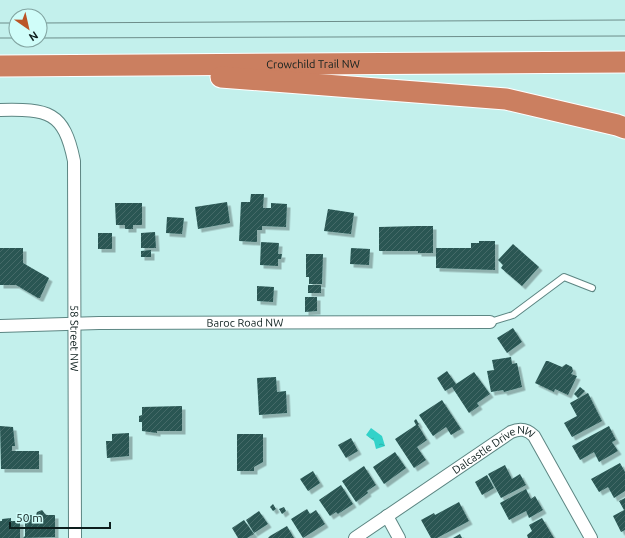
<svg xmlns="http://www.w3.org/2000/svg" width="625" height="538" font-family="Ubuntu,sans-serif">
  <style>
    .water { fill: url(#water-ripples) }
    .building { fill: url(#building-hatch); filter: url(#shadow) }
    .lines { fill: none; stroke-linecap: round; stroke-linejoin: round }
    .lane-casing { stroke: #5d8683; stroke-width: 8 }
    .street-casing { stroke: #5d8683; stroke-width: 14 }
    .highway-casing { stroke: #fff; stroke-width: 23 }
    .lane { stroke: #fff; stroke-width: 6 }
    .street { stroke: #fff; stroke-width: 12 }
    .highway { stroke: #cb7f60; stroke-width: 21 }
    .tram { stroke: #6d8d8a; stroke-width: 1 }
    .labels { text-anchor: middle; stroke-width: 4; stroke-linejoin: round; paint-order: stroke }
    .street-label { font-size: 11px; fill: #0d1e1d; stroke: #d0fdf9 }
  </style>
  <defs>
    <pattern id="water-ripples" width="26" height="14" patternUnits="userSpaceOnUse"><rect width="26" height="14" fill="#32d2c9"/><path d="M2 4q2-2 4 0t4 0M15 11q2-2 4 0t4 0" fill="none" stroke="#2bb4ac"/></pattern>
    <pattern id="building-hatch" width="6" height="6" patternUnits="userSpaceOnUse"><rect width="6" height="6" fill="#295653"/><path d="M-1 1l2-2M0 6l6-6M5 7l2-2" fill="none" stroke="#456a68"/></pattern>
    <filter id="shadow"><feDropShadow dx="3.5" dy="3.5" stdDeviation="0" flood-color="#0004"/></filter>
  </defs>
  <rect width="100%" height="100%" fill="#c3f0ec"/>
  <polygon class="water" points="371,428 382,436 385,446 376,449 374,441 366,435"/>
  <g class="building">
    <polygon points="251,194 264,194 263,208 271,208 271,203 287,204 286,227 262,226 262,230 257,230 257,242 239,241 241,202 250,202"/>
    <polygon points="227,202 230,223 198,229 195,207"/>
    <polygon points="115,203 142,203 142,225 133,225 133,229 125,229 125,225 116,225"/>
    <polygon points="328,209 354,213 351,234 324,231"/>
    <polygon points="167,217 184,218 182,234 166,233"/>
    <polygon points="417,226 433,226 433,253 418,253 418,251 379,251 379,227"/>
    <polygon points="155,232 156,248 141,248 141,233"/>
    <rect x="98" y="233" width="14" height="16"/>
    <polygon points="479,241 495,241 495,270 436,268 436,248 471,248 471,243 479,243"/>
    <polygon points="261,242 279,243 278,254 282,254 281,259 278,259 278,266 260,265"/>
    <polygon points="513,244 539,267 522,286 501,268 503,265 498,260"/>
    <polygon points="0,248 23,248 23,263 49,278 40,298 38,298 16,285 0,285"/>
    <polygon points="351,248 370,249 369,265 350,264"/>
    <polygon points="151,250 151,257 141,257 141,251"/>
    <polygon points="306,254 323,254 322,284 309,284 309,277 306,277"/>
    <rect x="308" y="285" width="13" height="8"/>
    <polygon points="257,286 274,287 273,302 257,301"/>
    <polygon points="305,297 317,297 317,311 305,312"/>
    <polygon points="513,328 522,342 507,353 497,338"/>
    <polygon points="511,357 512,364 517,363 522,387 504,392 503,390 491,392 487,371 494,370 492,360"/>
    <polygon points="546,361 548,361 562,367 566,364 572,367 573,371 571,374 577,376 568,395 555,389 554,392 535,383"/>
    <polygon points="447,371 456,384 474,372 490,394 477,403 479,406 469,413 452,387 445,391 437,378"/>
    <polygon points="276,377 277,392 286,391 287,413 259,415 257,378"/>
    <polygon points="580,387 585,391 578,398 574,394"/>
    <polygon points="588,393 602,421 572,437 564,423 577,416 570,403"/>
    <polygon points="442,400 461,429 451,435 446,427 433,436 419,415"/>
    <polygon points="182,406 182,431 157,431 157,433 142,431 142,422 139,422 139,416 142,415 142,407"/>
    <polygon points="416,419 419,424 418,425 427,440 417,447 426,460 414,468 395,439 416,425 414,421"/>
    <polygon points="0,426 13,427 15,446 12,446 12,451 39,451 39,469 1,469"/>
    <polygon points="609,426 616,440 612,442 618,451 599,462 594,452 580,460 572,446"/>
    <polygon points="129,433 129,456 107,458 106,441 112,441 112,434"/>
    <polygon points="237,434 263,434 263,462 254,467 254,471 237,471"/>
    <polygon points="351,438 358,451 346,458 338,445"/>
    <polygon points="395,452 406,468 384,484 373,467"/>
    <polygon points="620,463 625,472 625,491 614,498 608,487 599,492 591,479"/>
    <polygon points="505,465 512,479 520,474 526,485 501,498 488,474"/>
    <polygon points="364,466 376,485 367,491 368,493 356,502 342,481"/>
    <polygon points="313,471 320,483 308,491 300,479"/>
    <polygon points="487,475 494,488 482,495 475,482"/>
    <polygon points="341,485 353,504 338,514 336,512 330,516 319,500"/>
    <polygon points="526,489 531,499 535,496 543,510 529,518 526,511 509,520 500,503"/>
    <polygon points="625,498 625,530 621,532 613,516 624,510 619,501"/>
    <polygon points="459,502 469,521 437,538 431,538 421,520 434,513 435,515"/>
    <polygon points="273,504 276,509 273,511 270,507"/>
    <polygon points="284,507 286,511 282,514 279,509"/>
    <polygon points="307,509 310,514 316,510 325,524 303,538 291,519"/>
    <polygon points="42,510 46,515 55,515 55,537 23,538 25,536 25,515 36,515 37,512"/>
    <polygon points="259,511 268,524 254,533 246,520"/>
    <polygon points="11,518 11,521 20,521 20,538 0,538 0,521 2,521 2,519"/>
    <polygon points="542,518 554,538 528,538 527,535 532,531 529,525"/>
    <polygon points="244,520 254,534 247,538 238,538 232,528"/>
    <polygon points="287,526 294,538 268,538 270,536"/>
    <polygon points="460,534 462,538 453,538"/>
  </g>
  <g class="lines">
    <g class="lane-casing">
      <polyline id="lane" points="490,322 513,315 564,277 592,288"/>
    </g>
    <g class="street-casing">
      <g id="street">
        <path id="s1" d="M 0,110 C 48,109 64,111 74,161 L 75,538"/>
        <path id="s2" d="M 0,326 L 99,323 L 490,322"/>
        <polyline points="387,516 399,538"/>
        <path id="s3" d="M 355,538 L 511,432 C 520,428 527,429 534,436 L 591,538"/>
      </g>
    </g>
    <g class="highway-casing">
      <g id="highway">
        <path id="s4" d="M 0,66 L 625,62"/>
        <polyline points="221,77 506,99 617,125 625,128"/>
      </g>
    </g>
    <use href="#lane" class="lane"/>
    <use href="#street" class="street"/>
    <use href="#highway" class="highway"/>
    <g class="tram">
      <polyline points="0,23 16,23"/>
      <polyline points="40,23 625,20"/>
      <polyline points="0,38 16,38"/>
      <polyline points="40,38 625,36"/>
    </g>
  </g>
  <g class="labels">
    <g class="street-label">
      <text dy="4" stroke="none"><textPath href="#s4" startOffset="313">Crowchild Trail NW</textPath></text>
      <text dy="4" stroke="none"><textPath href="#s2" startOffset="245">Baroc Road NW</textPath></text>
      <text dy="4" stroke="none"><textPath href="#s1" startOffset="281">58 Street NW</textPath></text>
      <text dy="4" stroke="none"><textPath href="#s3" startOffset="166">Dalcastle Drive NW</textPath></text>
    </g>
  </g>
  <g transform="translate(28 28) rotate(146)"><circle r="19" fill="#d0fdf9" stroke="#82a4a1"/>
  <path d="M0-3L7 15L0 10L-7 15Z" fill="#bb5527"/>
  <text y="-6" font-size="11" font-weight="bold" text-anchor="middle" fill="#0d1e1d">N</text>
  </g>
  <path d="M10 522v6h100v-6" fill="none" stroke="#0d1e1d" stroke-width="2"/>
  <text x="16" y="522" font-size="12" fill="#0d1e1d" stroke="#d0fdf9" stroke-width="3" paint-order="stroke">50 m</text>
</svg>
